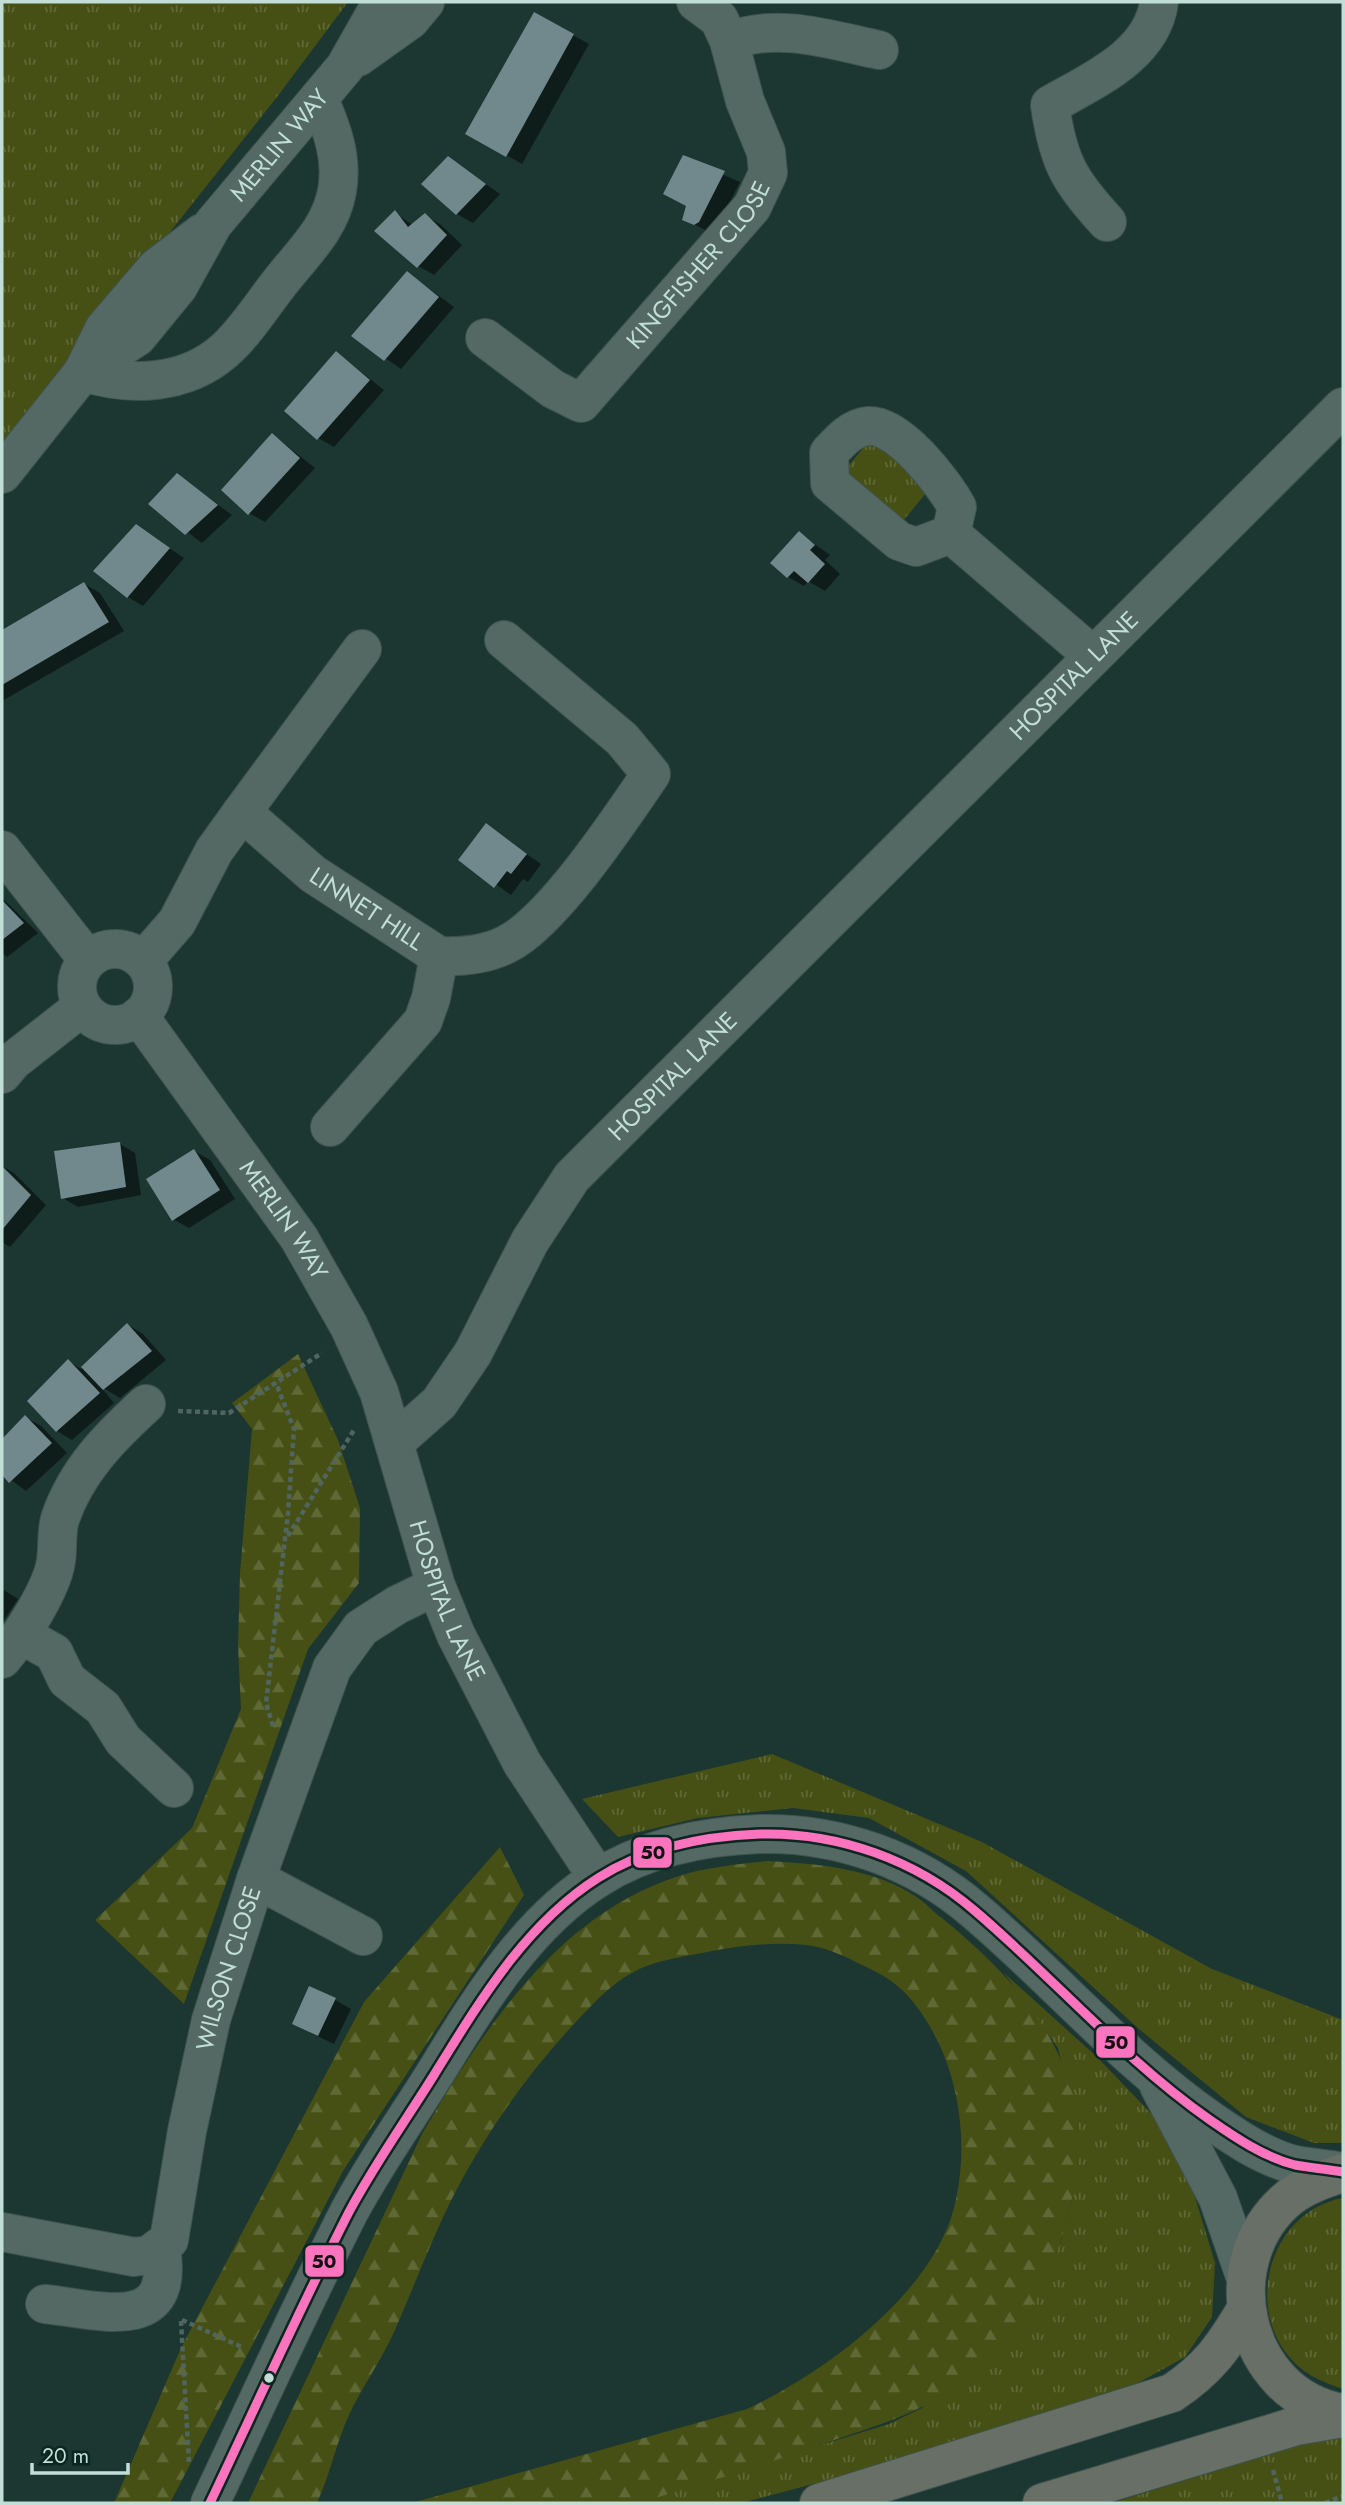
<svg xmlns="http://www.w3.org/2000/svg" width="1345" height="2505" font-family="Jost,sans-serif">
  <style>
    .grass { fill: url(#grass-tufts) }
    .forest { fill: url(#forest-firs) }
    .shadow { fill: #0007 }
    .building { fill: #71888d }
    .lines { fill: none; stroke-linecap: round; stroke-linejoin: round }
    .minor-casing { stroke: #3e534f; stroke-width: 40 }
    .highway-casing { stroke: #3e534f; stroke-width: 40 }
    .path { stroke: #516560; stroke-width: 4.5; stroke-dasharray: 5 3.5; stroke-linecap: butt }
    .minor { stroke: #546964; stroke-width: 38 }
    .highway { stroke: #686f66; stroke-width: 38 }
    .bus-1-casing { stroke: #0b251f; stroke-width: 14 }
    .bus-1 { stroke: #fc73be; stroke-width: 9 }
    .bus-dot { fill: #c1dfd6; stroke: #0b251f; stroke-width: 2.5 }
    .labels { text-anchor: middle; stroke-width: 7; stroke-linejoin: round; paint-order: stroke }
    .street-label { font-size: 24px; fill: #c1dfd6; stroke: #0b251f }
    .line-badge { stroke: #0b251f; stroke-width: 2.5 }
    .pale-badge-label { font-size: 19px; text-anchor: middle; font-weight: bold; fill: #111 }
  </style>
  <defs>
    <pattern id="grass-tufts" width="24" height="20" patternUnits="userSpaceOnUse" patternTransform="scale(1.75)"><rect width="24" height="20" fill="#465015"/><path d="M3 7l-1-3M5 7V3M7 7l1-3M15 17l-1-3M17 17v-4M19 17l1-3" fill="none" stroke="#5f6936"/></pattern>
    <pattern id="forest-firs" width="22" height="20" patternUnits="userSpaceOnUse" patternTransform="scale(1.75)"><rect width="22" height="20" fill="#465015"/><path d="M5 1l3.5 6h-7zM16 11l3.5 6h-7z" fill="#5f6936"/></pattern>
  </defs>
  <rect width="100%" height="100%" fill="#1c3631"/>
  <g class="grass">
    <polygon points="2,2 348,2 277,97 2,444"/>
    <polygon points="879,439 926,493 904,520 844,471 865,446"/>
    <polygon points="772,1754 982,1842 1212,1969 1343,2020 1343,2143 1314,2143 1246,2117 1139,2029 966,1871 869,1818 793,1808 698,1818 618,1837 582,1799"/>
    <polygon points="1004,1973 1097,2057 1164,2127 1186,2167 1215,2263 1212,2317 1185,2357 1138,2383 840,2477 741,2503 632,2503 889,2424 922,2408 1060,2244 1072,2199 1080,2138 1058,2048"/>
    <path d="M 1343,2198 L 1343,2389 C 1325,2383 1305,2375 1292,2360 C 1243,2307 1270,2211 1343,2198 Z"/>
    <polygon points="1332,2435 1343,2437 1343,2503 1112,2503"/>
  </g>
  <g class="forest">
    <polygon points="298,1354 338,1440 360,1508 359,1583 308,1649 184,2004 95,1920 192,1828 241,1709 238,1646 240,1573 252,1429 232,1403"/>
    <polygon points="500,1847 524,1895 343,2171 170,2503 114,2503 181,2348 364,2002"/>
    <path d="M 768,1861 C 818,1864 875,1868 918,1898 C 927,1904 934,1913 943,1919 C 1012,1975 1073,2043 1080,2136 C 1082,2164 1072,2199 1065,2226 C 1053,2273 1027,2323 992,2357 C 940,2408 892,2420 826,2443 C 767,2464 706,2482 646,2501 L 637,2503 L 412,2503 L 747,2409 C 823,2374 932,2294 954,2208 C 972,2137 957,2051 908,1996 C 893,1979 873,1970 854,1961 C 840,1954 821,1946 806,1945 C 775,1942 742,1945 712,1951 C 664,1961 640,1960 601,1996 C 548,2048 501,2109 465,2174 C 437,2224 417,2280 394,2332 C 381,2361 362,2387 349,2415 C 336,2443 330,2475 317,2503 L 248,2503 L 422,2134 C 483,2030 557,1915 679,1876 C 707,1867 738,1864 768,1861 Z"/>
  </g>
  <g class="shadow">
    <polygon points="534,14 589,44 522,164 467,133"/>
    <polygon points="448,158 500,194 473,223 457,214"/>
    <polygon points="684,158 740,182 715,231 711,233 684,219 688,205"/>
    <polygon points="395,213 413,225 425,215 441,225 462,245 434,275 418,266"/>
    <polygon points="408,273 454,307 401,369 353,336"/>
    <polygon points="337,353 384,390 334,447 318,438"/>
    <polygon points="273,435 315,468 265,522 249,513 223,490"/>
    <polygon points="177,475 232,515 202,543 151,504"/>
    <polygon points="136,526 184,558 143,606 128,597"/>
    <polygon points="799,533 830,555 825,560 840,574 825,591 808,581 804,586 788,577"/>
    <polygon points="84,584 100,593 124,631 2,701 2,632"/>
    <polygon points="486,826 541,864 528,882 523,879 511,895 460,859"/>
    <polygon points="2,898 38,933 7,957 2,953"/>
    <polygon points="120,1144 135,1153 141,1195 78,1207 63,1198"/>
    <polygon points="194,1151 210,1160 235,1199 189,1228 173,1219"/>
    <polygon points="2,1166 14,1173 46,1205 10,1247 2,1242"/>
    <polygon points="128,1325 143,1334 166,1360 120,1398 100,1386 114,1403 72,1440 57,1431 68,1361 81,1369"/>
    <polygon points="25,1417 41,1426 67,1453 26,1491 2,1473 2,1442"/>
    <polygon points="2,1589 18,1599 2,1623"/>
    <polygon points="335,2000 351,2009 334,2044 309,2032"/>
  </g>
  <g class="building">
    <polygon points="534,12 574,34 506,157 465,134"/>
    <polygon points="683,155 725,171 699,222 694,225 682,220 686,206 663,194"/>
    <polygon points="448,156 486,184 456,215 421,184"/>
    <polygon points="395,210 408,227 425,213 447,235 417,268 374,231"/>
    <polygon points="407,271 439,297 384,361 351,336"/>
    <polygon points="336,351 370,380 317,440 284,411"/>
    <polygon points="272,433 300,458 248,515 221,490"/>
    <polygon points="177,473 218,505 185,535 148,504"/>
    <polygon points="136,524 170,548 127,598 93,571"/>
    <polygon points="799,531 815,545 810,550 825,564 808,583 794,571 787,578 770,563"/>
    <polygon points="84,582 109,622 2,685 2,630"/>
    <polygon points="486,823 527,854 511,874 507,871 494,888 458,860"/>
    <polygon points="2,900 24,923 2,940"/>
    <polygon points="120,1142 126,1187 61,1199 54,1151"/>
    <polygon points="194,1149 220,1190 172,1221 146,1179"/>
    <polygon points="2,1166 31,1195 2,1230"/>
    <polygon points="127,1323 152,1351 103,1390 81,1367"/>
    <polygon points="68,1359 100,1393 56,1432 27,1401"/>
    <polygon points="25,1415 52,1443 9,1483 2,1475 2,1439"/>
    <polygon points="309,1986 336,1998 318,2036 292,2024"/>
  </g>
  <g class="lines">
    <g class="minor-casing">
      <g id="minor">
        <path d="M 729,41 C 778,22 831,40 879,50"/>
        <polyline points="358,57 410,20 425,2"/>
        <path d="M 1107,222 C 1069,181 1058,161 1050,105 C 1091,81 1152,56 1159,2"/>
        <path id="s1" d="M 485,338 L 553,389 L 581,403 L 752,207 L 768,173 L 766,152 L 745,101 L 729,41 L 719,19 L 696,2"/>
        <path id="s2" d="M 83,372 L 137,337 L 178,287 L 213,224 L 345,67 L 375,14 L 386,2"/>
        <path d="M 83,372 C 131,387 185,385 224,351 C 247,331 265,300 285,276 C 306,250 331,226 337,191 C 343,158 332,129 319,99"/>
        <polyline points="2,474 83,372 104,329 156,268 202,233"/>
        <path d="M 951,534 L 957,507 C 944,483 898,423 868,426 C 851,428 840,441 829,453 L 830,483 L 899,541 L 916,547 L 951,534 L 1092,655"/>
        <polyline points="242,812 362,649"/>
        <polyline points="2,850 88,960"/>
        <circle cx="115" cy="987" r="38"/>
        <path id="s3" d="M 143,961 L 177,922 L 214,851 L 242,812 L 313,874 L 439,956 C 462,957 486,955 507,944 C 553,921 621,818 651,774 L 622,739 L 504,640"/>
        <path id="s4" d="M 139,1016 L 299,1238 L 349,1326 L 379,1392 L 436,1586 L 456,1635 L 522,1763 L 598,1878"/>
        <polyline points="2,1074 13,1061 82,1007"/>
        <polyline points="330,1127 423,1021 431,998 439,956"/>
        <path id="s5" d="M 395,1442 L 439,1403 L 473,1353 L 530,1241 L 572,1177 L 1343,407"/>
        <polyline points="22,1635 54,1653 67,1680 103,1708 123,1740 174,1788"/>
        <path d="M 2,1659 C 20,1638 52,1589 56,1561 C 58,1548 56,1532 60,1519 C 76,1471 110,1437 146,1404"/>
        <polyline points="256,1879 363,1936"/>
        <polyline points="1159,2086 1218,2198 1245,2276"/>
        <path id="s6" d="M 2,2232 L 134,2257 L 149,2255 L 169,2240 L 187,2131 L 211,2020 L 256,1879 L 332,1668 L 361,1628 L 397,1605 L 436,1586"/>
        <path d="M 45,2304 C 100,2310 176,2335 161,2249"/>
        <path d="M 210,2503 C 256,2406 300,2308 349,2212 C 374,2165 406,2120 434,2075 C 478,2004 525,1924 598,1878 C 645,1848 705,1836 760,1834 C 838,1832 916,1860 975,1911 C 1055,1979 1124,2060 1210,2120 C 1236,2138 1264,2157 1295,2165 C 1311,2168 1328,2169 1343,2172"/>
      </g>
    </g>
    <g class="highway-casing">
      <g id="highway">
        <path d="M 1343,2173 C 1324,2179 1306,2185 1290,2197 C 1212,2260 1242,2396 1343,2413"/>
        <path d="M 819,2503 L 1172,2393 C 1208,2369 1223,2348 1245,2311"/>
        <polyline points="1042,2503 1296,2426 1343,2418"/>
      </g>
    </g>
    <g class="path">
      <polyline points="178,1411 229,1413 322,1353"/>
      <polyline points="288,1536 354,1430"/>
      <polyline points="273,1726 266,1703 288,1513 294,1429 276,1383"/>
      <polyline points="182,2320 244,2348"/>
      <polyline points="181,2321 189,2463"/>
      <polyline points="1273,2470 1282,2503"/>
      <polyline points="1325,2503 1343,2496"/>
    </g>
    <use href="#minor" class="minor"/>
    <use href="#highway" class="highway"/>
    <g class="bus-1-casing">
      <path id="bus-1" d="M 210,2503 C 256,2406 300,2308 349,2212 C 374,2165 406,2120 434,2075 C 478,2004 525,1924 598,1878 C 645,1848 705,1836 760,1834 C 838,1832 916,1860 975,1911 C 1055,1979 1124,2060 1210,2120 C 1236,2138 1264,2157 1295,2165 C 1311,2168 1328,2169 1343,2172"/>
    </g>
    <use href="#bus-1" class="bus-1"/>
  </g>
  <circle class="bus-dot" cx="269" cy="2378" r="6"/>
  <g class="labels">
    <g class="street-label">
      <text dy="8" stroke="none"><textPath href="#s2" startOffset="304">MERLIN WAY</textPath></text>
      <text dy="8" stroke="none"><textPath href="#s1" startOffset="298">KINGFISHER CLOSE</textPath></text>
      <text dy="8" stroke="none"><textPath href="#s5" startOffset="1031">HOSPITAL LANE</textPath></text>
      <text dy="8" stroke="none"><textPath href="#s3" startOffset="338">LINNET HILL</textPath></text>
      <text dy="8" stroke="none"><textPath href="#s5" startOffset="464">HOSPITAL LANE</textPath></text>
      <text dy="8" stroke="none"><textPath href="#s4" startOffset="250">MERLIN WAY</textPath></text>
      <text dy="8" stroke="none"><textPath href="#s4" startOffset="667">HOSPITAL LANE</textPath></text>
      <text dy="8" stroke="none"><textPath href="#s6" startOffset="453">WILSON CLOSE</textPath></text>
    </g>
  </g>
  <g class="line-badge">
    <rect x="632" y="1836" width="41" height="33" rx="7" fill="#fc73be"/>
    <rect x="1095" y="2025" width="41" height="34" rx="7" fill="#fc73be"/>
    <rect x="304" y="2244" width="41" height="34" rx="7" fill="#fc73be"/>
  </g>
  <g class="pale-badge-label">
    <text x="653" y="1859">50</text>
    <text x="1116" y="2049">50</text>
    <text x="324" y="2268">50</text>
  </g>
  <rect width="1345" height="2505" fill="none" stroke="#c1dfd6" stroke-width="7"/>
  <path d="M32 2463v10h96v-10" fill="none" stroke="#c1dfd6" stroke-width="3.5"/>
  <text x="42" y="2463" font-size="21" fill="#c1dfd6" stroke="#0b251f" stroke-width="5" paint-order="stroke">20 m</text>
</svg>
